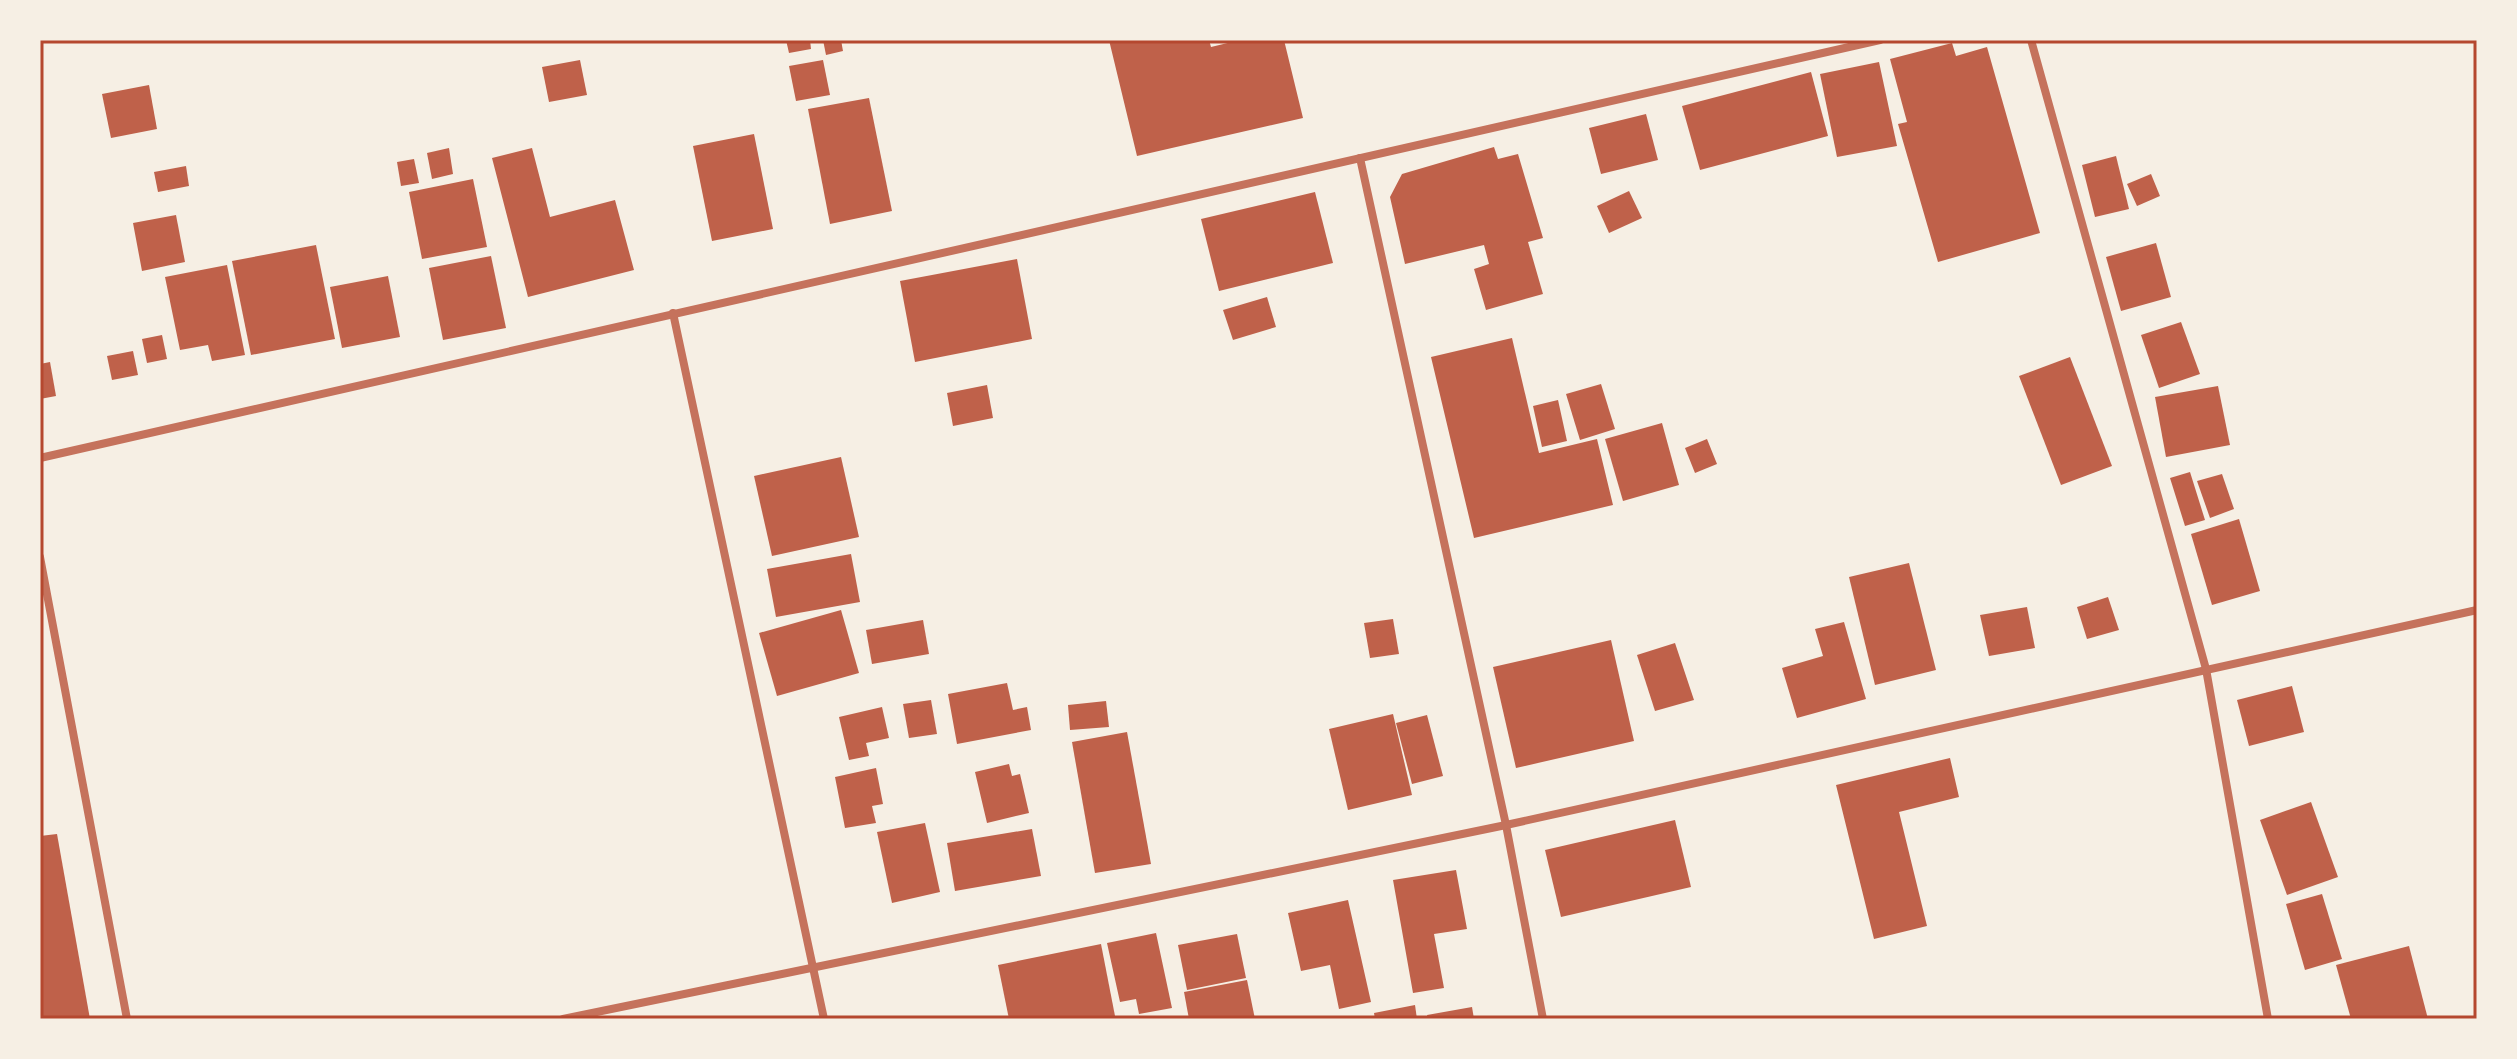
<svg xmlns="http://www.w3.org/2000/svg" width="2517" height="1059" font-family="'Source Sans 3',sans-serif">
  <style>
    .building { fill: #bf614a }
    .lines { fill: none; stroke-linecap: round; stroke-linejoin: round }
    .minor { stroke: #c5725c; stroke-width: 8 }
    .neatline { fill: none; stroke: #b5482f; stroke-width: 3 }
  </style>
  <rect width="100%" height="100%" fill="#f6efe4"/>
  <g class="building">
    <polygon points="786,40 810,40 811,49 789,53"/>
    <polygon points="823,40 841,40 843,51 826,55"/>
    <polygon points="1109,40 1209,40 1211,47 1240,40 1284,40 1303,118 1137,156"/>
    <polygon points="1952,43 1956,56 1987,47 2040,233 1938,262 1898,124 1907,122 1890,59"/>
    <polygon points="580,60 587,95 549,102 542,67"/>
    <polygon points="823,60 830,95 796,101 789,66"/>
    <polygon points="1879,62 1897,146 1837,157 1820,74"/>
    <polygon points="1811,72 1828,136 1700,170 1682,106"/>
    <polygon points="149,85 157,129 111,138 102,94"/>
    <polygon points="869,98 892,211 830,224 808,109"/>
    <polygon points="1646,114 1658,160 1601,174 1589,128"/>
    <polygon points="754,134 773,229 712,241 693,146"/>
    <polygon points="1494,147 1498,159 1518,154 1543,238 1528,242 1543,294 1486,310 1474,269 1489,264 1484,245 1405,264 1390,197 1402,174"/>
    <polygon points="449,148 453,174 432,179 427,153"/>
    <polygon points="532,148 550,217 615,200 634,270 528,297 492,158"/>
    <polygon points="2116,156 2129,209 2095,217 2082,165"/>
    <polygon points="414,159 419,183 401,186 397,162"/>
    <polygon points="186,166 189,186 158,192 154,172"/>
    <polygon points="2151,174 2160,196 2137,206 2127,184"/>
    <polygon points="473,179 487,247 422,259 409,192"/>
    <polygon points="1629,191 1642,218 1609,233 1597,206"/>
    <polygon points="1315,192 1333,263 1219,291 1201,219"/>
    <polygon points="176,215 185,262 142,271 133,223"/>
    <polygon points="2156,243 2171,297 2121,311 2106,257"/>
    <polygon points="316,245 335,339 251,355 232,261"/>
    <polygon points="491,256 506,328 443,340 429,268"/>
    <polygon points="1017,259 1032,339 915,362 900,281"/>
    <polygon points="227,265 245,355 212,361 208,345 180,350 165,277"/>
    <polygon points="388,276 400,337 342,348 330,287"/>
    <polygon points="1267,297 1276,327 1233,340 1223,310"/>
    <polygon points="2181,322 2200,374 2159,388 2141,335"/>
    <polygon points="162,335 167,359 147,363 142,339"/>
    <polygon points="1512,338 1539,453 1597,439 1613,505 1474,538 1431,357"/>
    <polygon points="133,351 138,375 112,380 107,356"/>
    <polygon points="2070,357 2112,466 2061,485 2019,376"/>
    <polygon points="50,362 56,396 40,399 40,364"/>
    <polygon points="1601,384 1615,429 1580,440 1566,394"/>
    <polygon points="987,385 993,418 953,426 947,393"/>
    <polygon points="2218,386 2230,445 2166,457 2155,397"/>
    <polygon points="1558,400 1567,441 1542,447 1533,406"/>
    <polygon points="1662,423 1679,485 1623,501 1605,439"/>
    <polygon points="1707,439 1717,464 1695,473 1685,448"/>
    <polygon points="841,457 859,537 772,556 754,476"/>
    <polygon points="2190,472 2205,520 2185,526 2170,478"/>
    <polygon points="2222,474 2234,509 2210,518 2197,481"/>
    <polygon points="2239,519 2260,591 2212,605 2191,534"/>
    <polygon points="851,554 860,602 776,617 767,569"/>
    <polygon points="1909,563 1936,670 1875,685 1849,577"/>
    <polygon points="2108,597 2119,630 2087,639 2077,607"/>
    <polygon points="2027,607 2035,648 1989,656 1980,615"/>
    <polygon points="841,610 859,673 777,696 759,633"/>
    <polygon points="1393,619 1399,654 1370,658 1364,623"/>
    <polygon points="923,620 929,654 872,664 866,630"/>
    <polygon points="1844,622 1866,699 1797,718 1782,668 1823,656 1815,629"/>
    <polygon points="1611,640 1634,741 1516,768 1493,667"/>
    <polygon points="1675,643 1694,700 1655,711 1637,655"/>
    <polygon points="1007,683 1013,710 1027,707 1031,730 957,744 948,694"/>
    <polygon points="2292,686 2304,732 2249,746 2237,700"/>
    <polygon points="931,700 937,734 909,738 903,704"/>
    <polygon points="1106,701 1109,727 1070,730 1068,705"/>
    <polygon points="882,707 889,738 866,743 869,756 849,760 839,717"/>
    <polygon points="1393,714 1412,795 1348,810 1329,729"/>
    <polygon points="1427,715 1443,776 1412,784 1396,723"/>
    <polygon points="1127,732 1151,864 1095,873 1072,742"/>
    <polygon points="1950,758 1959,797 1899,812 1927,926 1874,939 1836,785"/>
    <polygon points="1009,764 1012,776 1020,774 1029,813 987,823 975,772"/>
    <polygon points="876,768 883,804 872,806 876,823 845,828 835,777"/>
    <polygon points="2311,802 2338,877 2287,895 2260,820"/>
    <polygon points="1675,820 1691,887 1561,917 1545,850"/>
    <polygon points="925,823 940,892 892,903 877,832"/>
    <polygon points="1032,829 1041,876 955,891 947,843"/>
    <polygon points="57,834 90,1019 40,1019 40,836"/>
    <polygon points="1456,870 1467,929 1434,934 1444,988 1413,993 1393,880"/>
    <polygon points="2322,894 2342,959 2305,970 2286,904"/>
    <polygon points="1348,900 1371,1002 1339,1009 1330,965 1301,971 1288,913"/>
    <polygon points="1156,933 1172,1008 1139,1014 1136,999 1120,1002 1107,943"/>
    <polygon points="1237,934 1246,978 1187,990 1178,945"/>
    <polygon points="1101,944 1115,1016 1009,1019 998,965"/>
    <polygon points="2409,946 2428,1019 2351,1019 2336,965"/>
    <polygon points="1247,980 1255,1019 1189,1019 1184,992"/>
    <polygon points="1415,1005 1417,1019 1375,1019 1374,1013"/>
    <polygon points="1472,1007 1474,1019 1428,1019 1427,1015"/>
  </g>
  <g class="lines">
    <g class="minor">
      <polyline points="2031,40 2206,669 2268,1019"/>
      <polyline points="1360,158 1506,825 1543,1019"/>
      <polyline points="673,313 824,1019"/>
      <polyline points="40,458 1880,40"/>
      <polyline points="40,557 127,1019"/>
      <polyline points="563,1019 1506,825 2477,610"/>
    </g>
  </g>
  <rect width="2517" height="1059" fill="none" stroke="#f6efe4" stroke-width="84"/>
  <rect x="42" y="42" width="2433" height="975" class="neatline"/>
</svg>
